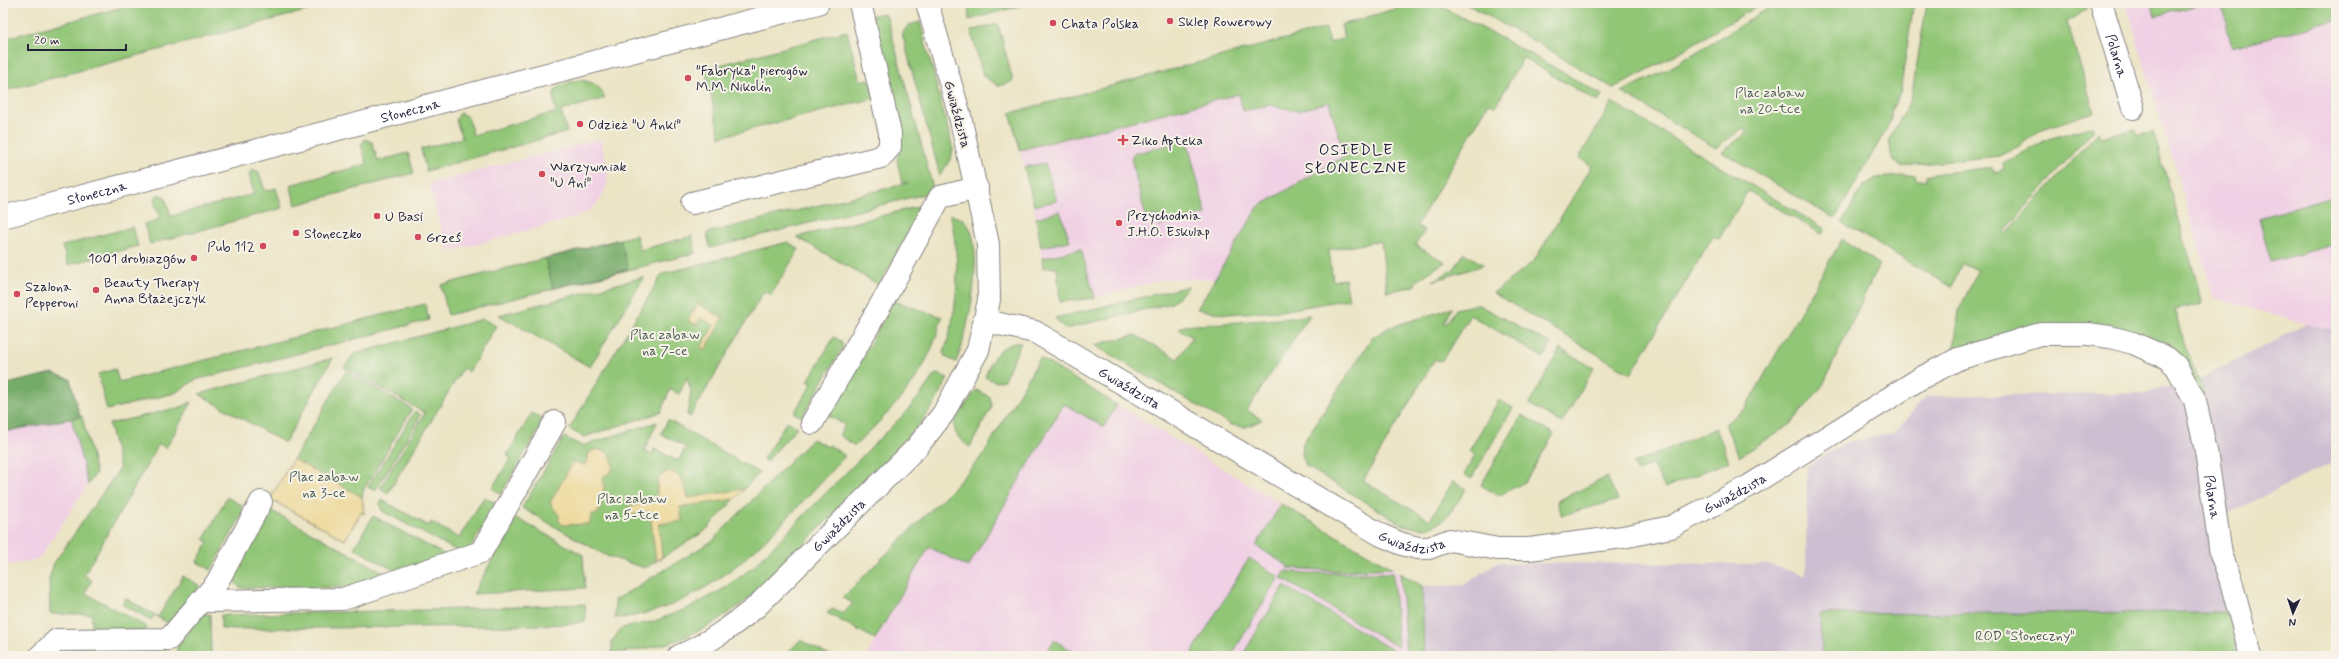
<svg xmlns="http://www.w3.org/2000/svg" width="2339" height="659" font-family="Mynerve,sans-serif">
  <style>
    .built { fill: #f0d0e4 }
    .industrial { fill: #cebed1 }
    .green { fill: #92c677; stroke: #5a7459 }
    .forest { fill: #75ab68; stroke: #4c6652 }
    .sand { fill: #eeda9e; stroke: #887e6c }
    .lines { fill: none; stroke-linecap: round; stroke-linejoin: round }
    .minor-casing { stroke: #868380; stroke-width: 24 }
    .minor { stroke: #fff; stroke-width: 22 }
    .poi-dot { fill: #d1495b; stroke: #f7f3e8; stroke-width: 1.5 }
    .labels { text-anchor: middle; stroke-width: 4; stroke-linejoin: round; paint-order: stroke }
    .poi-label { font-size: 14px; fill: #22223b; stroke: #f7f3e8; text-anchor: start }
    .street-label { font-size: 14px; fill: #22223b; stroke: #f7f3e8 }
    .park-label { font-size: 14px; fill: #495b50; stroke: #f7f3e8 }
    .quarter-label { font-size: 16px; letter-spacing: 1px; fill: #22223b; stroke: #f7f3e8 }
  </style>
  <rect width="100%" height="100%" fill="#f7f3e8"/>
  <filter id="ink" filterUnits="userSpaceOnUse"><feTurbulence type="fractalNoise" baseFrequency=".025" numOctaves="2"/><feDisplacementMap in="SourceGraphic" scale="8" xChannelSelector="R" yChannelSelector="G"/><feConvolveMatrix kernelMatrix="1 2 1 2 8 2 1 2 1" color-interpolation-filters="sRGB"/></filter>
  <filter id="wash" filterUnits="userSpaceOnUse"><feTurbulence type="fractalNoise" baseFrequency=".012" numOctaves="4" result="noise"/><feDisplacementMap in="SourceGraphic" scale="16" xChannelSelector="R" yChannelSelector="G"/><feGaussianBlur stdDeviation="0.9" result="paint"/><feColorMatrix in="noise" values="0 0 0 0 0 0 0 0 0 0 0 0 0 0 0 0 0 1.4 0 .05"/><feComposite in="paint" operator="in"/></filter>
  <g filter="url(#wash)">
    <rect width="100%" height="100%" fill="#ebe4c5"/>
    <g class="built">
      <polygon points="2126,3 2336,3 2336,330 2306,324 2214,298"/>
      <polygon points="1395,54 1359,148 1258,207 1216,279 1165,279 1089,299 1060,302 1057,267 1043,268 1034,206 1020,150"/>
      <polygon points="600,139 608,169 607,185 601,199 590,210 574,218 448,252 429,184"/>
      <polygon points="1040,358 1274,500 1422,586 1424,656 866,656"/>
      <polygon points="71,417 88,485 39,559 3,566 3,432"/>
    </g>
    <polygon class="industrial" points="2306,324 2336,330 2336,461 2208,523 2231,612 1820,614 1822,656 1424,656 1422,586 1464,585 1497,563 1757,564 1771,565 1806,576 1807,466 1844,443 1894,433 1926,396 2146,393 2202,378"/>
    <g class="green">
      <polygon points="138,3 336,3 3,91 3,39"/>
      <polygon points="968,3 1030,3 969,20"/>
      <polygon points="1414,3 1435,3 1527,52 1602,95 1598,102 1523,58 1495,107 1489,103 1417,225 1425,231 1415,245 1445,262 1416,281 1415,286 1387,292 1381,241 1329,250 1333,281 1345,279 1349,299 1281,311 1225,314 1197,309 1258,207 1345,156 1329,102 1298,111 1269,105 1243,111 1239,94 1020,150 1010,113 1326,28 1330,43 1344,38 1341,25"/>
      <polygon points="1464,3 1762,3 1663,62 1613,88 1534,41"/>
      <polygon points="1777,3 1914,3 1900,93 1891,111 1891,121 1835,219 1722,152 1749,131 1743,128 1716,148 1621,92 1665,71"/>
      <polygon points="1927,3 2085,3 2087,9 2067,22 2094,112 2042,129 2019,146 1999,156 1901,166 1893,161 1888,141 1911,99"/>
      <polygon points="2152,3 2207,3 2155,16"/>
      <polygon points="2221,3 2336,3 2336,20 2232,47"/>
      <polygon points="879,14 884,14 887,17 932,184 929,193 710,248 707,233 908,183 902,183 897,160 900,150 872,15"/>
      <polygon points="920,22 953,149 951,158 940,176 902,33 909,25"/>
      <polygon points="998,24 1013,81 999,86 983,76 971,31"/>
      <polygon points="847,31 860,81 869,79 875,98 720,137 705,69"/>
      <path d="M 578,80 C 592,81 600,85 605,98 L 561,111 L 567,132 L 426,171 L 421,149 L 462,138 L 456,120 L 460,113 L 468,117 L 473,135 L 556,112 C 550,87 555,87 578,80 Z"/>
      <polygon points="1612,102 1825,229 1822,234 1748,191 1719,239 1713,236 1631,374 1493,293 1534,261 1592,166 1579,158"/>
      <polygon points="2093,126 2094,129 2004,232 2006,234 2099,131 2101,137 2135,129 2138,135 2153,131 2202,300 2202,304 2175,310 2182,338 2205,395 2199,398 2137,333 1954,351 1959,310 1978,270 1962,263 1952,287 1842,223 1863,186 1876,178 1915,175 1916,180 1926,180 1926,175 1993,167 1995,172 2004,169 2003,164 2046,140"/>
      <polygon points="365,139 372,142 378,161 408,153 414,173 296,205 290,185 367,164 361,145"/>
      <polygon points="1187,140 1206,214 1160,226 1157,215 1146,218 1131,158 1133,154"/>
      <polygon points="1045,163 1057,201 1034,206 1024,167"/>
      <polygon points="252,169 259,172 265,191 276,188 282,208 150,244 144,224 160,219 154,201 158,194 165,197 171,216 254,194 249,175"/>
      <polygon points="2330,198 2336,218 2336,244 2271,262 2259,218"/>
      <polygon points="924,205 879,285 797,237"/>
      <polygon points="1060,211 1070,241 1041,247 1036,218"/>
      <path d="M 950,214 C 957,217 965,219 968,225 C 985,252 968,334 956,362 L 945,357 L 944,353 C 959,306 961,262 950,214 Z"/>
      <polygon points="132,227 138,246 68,265 62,246"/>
      <polygon points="636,235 640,250 692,236 696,253 448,315 441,285"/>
      <polygon points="1842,239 1879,264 1823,385 1791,424 1739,457 1725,424 1745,409"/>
      <polygon points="788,242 799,249 771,295 764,291 690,417 687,415 691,391 687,378 679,394 670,389 661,412 584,437 569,429 662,274"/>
      <polygon points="1081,249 1095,298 1060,302 1057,267 1043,268 1042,258"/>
      <polygon points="1464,253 1484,265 1433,281 1454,269"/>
      <polygon points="644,277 590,367 499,315"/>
      <polygon points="1189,286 1172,303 1065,329 1055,318"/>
      <path d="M 894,301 L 942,317 C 927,377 897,404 855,446 L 839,435 L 845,425 L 829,416 Z"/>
      <polygon points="425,304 429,320 195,380 175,393 107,410 98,374 115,369 119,382"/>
      <path d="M 1477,304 L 1551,344 L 1544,358 L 1470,315 L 1441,362 L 1435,359 L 1363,481 L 1430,520 L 1453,481 L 1466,489 C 1448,517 1438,537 1401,524 L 1306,466 L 1302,455 L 1303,443 L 1372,338 L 1388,328 L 1452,308 L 1444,322 L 1446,324 L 1456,309 Z"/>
      <polygon points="1310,315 1247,410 1262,420 1246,427 1231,425 1094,345 1135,335 1178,359 1192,337 1179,329 1183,326 1292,318"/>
      <polygon points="483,319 496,326 469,372 463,368 388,493 380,488 425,413 344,367 354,354"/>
      <polygon points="834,337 841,341 843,347 802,417 794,413 812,384 808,381"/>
      <path d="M 1014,343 L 1021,343 L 1004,380 L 996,382 L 985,377 C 992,360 995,349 1014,343 Z"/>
      <polygon points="1560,349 1594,368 1562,423 1529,404"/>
      <polygon points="333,358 285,443 199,394"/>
      <polygon points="1040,358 1117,405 1104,427 1064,404 968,567 929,547 875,639 827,613 832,609 843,614 853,603 842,598 955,486 983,455"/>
      <polygon points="346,371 412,409 364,489 362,497 364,514 361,512 345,540 270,499"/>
      <path d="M 938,374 L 948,378 C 938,402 923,420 906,439 C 875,471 844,503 813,535 C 751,600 707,646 612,653 L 612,641 L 622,628 L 655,621 L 691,607 L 725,588 L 752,568 L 903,415 L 919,397 L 934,375 Z"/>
      <path d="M 976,390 L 990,397 L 992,406 L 970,447 C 960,440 952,433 955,420 Z"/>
      <polygon points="1499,400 1513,408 1471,479 1464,474 1475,455 1469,451"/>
      <polygon points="192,402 166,448 159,444 84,575 92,580 85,593 147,627 145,631 92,631 92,614 50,614 49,580 54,563 120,468 109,424 181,407"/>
      <polygon points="415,411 421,415 375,491 368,487"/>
      <polygon points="532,413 540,418 542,424 501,494 492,488 511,458 507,455"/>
      <polygon points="1522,415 1554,434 1525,482 1498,496 1481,485"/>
      <polygon points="82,416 96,473 88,485 71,417"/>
      <polygon points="668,420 759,473 705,531 645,568 607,556 522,508 564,437 582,446 657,422 644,451 652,454 654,449 678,461 686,447 661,434"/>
      <polygon points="787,421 797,427 766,462 763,459"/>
      <polygon points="1716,428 1729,461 1665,488 1652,464 1637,472 1633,464"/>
      <path d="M 812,439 L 828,447 L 829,445 L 845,456 C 782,522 714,612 615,618 L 615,600 L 712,541 Z"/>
      <polygon points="1607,477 1618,500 1562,515 1557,501"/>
      <polygon points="227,497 241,505 243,513 211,570 197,562 208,542 204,539"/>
      <polygon points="484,497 496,503 470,549 459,552 382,511 380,504 382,500 429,526 431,522 459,538"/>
      <polygon points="1281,504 1392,568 1337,571 1287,568 1288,566 1256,546"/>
      <polygon points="270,510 387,574 352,587 241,588 236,584 233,572"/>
      <polygon points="373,516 447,556 398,572 354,548"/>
      <polygon points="516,518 583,555 585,588 473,594"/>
      <polygon points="1249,558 1279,577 1231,656 1190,656"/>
      <polygon points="1286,571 1305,573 1393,573 1398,647 1281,578"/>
      <polygon points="1400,573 1422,586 1424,656 1413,656 1406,652"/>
      <polygon points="183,576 200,586 168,623 154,615 151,620 122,604 125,598 158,617"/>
      <polygon points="1284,586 1394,651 1391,656 1242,656"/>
      <polygon points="585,604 586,620 574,624 510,626 221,629 221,615 462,609"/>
      <polygon points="2231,612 2237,656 1822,656 1820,614"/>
      <polygon points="201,614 210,614 211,656 177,656 177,647"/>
      <polygon points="800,640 831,656 785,656"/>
      <polygon points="1054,640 1081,656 1045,656"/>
      <polygon points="71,647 166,647 166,656 65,656"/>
    </g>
    <g class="forest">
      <polygon points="620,239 628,269 553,288 545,259"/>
      <polygon points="52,373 70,379 80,417 3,432 3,385"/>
    </g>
    <g class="sand">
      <polygon points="698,304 723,318 705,350 701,348 714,325 701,318 696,325 688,320"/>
      <path d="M 596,449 L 608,452 L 613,462 L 612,471 L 603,477 C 605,489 603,503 597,514 L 592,514 L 589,524 L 563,525 L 559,521 L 559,515 L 551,505 L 551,501 L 573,462 L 585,465 L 589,453 Z"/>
      <polygon points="293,459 362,497 364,514 361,512 345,540 270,499"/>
      <path d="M 668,471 C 683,474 684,484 688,498 L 745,489 L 735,499 L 680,507 L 682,521 L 659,524 L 662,557 L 656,561 L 650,512 L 625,516 L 629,506 L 656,502 L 658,478 Z"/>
    </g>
  </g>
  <g filter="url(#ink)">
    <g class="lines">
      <g class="minor-casing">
        <g id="minor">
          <path id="s1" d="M 2101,3 L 2133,108"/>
          <polyline points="692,203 881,157 890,147 890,133 860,3"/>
          <path id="s2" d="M 3,217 L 818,3"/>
          <path id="s3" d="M 986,321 L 1035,332 L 1381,535 L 1402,544 L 1418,548 L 1429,548 L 1450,540 L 1498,549 L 1529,549 L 1623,537 L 1671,527 L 1749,486 L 1921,378 L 1958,359 L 2040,334 L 2088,334 L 2110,337 L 2133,343 L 2167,358 L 2176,366 L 2195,400 L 2206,451 L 2221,554 L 2230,578 L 2251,656"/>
          <polyline points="812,423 887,294 940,197 977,188"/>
          <polyline points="201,601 216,584 261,502"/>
          <polyline points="40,656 57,640 169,639 201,601 343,599 481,552 555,422"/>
          <path id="s4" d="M 679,656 C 708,644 732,626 756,607 L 917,447 L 943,414 L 978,350 L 989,300 L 988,244 L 960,116 L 927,3"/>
        </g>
      </g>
      <use href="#minor" class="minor"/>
    </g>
  </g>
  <g class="poi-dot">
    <circle cx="1170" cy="21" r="4"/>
    <circle cx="1053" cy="23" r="4"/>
    <circle cx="688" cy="78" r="4"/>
    <circle cx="580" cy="124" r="4"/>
    <path d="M1121 134h4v4h4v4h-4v4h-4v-4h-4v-4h4z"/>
    <circle cx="542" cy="174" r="4"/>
    <circle cx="377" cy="216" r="4"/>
    <circle cx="1119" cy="223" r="4"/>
    <circle cx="296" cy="233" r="4"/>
    <circle cx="418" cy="237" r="4"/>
    <circle cx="263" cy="246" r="4"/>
    <circle cx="194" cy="258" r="4"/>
    <circle cx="96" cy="290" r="4"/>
    <circle cx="17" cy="294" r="4"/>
  </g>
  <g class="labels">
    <g class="poi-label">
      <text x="1178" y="26">Sklep Rowerowy</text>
      <text x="1061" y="28">Chata Polska</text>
      <text x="696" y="75">"Fabryka" pierogów<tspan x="696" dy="16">M.M. Nikolin</tspan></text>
      <text x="588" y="129">Odzież "U Anki"</text>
      <text x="1131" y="145">Ziko Apteka</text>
      <text x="550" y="171">Warzywniak<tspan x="550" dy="16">"U Ani"</tspan></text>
      <text x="1127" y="220">Przychodnia<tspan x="1127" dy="16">J.H.O. Eskulap</tspan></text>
      <text x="385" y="221">U Basi</text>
      <text x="304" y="238">Słoneczko</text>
      <text x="426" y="242">Grześ</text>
      <text x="255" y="251" text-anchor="end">Pub 112</text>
      <text x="186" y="263" text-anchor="end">1001 drobiazgów</text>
      <text x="104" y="287">Beauty Therapy<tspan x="104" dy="16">Anna Błażejczyk</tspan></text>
      <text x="25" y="291">Szalona<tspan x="25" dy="16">Pepperoni</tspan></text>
    </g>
    <g class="street-label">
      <text dy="5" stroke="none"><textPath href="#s1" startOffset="55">Polarna</textPath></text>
      <text dy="5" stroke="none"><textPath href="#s2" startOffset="421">Słoneczna</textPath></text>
      <text transform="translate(958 114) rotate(75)" y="5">Gwiaździsta</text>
      <text dy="5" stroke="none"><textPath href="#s2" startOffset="97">Słoneczna</textPath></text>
      <text dy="5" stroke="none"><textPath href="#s3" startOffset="160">Gwiaździsta</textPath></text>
      <text dy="5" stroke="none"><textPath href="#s3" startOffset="820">Gwiaździsta</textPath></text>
      <text dy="5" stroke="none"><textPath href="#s3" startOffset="1447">Polarna</textPath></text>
      <text dy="5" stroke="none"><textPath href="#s4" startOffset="208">Gwiaździsta</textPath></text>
      <text dy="5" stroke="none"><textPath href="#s3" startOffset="484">Gwiaździsta</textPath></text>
    </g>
    <g class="park-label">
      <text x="1770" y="97">Plac zabaw<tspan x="1770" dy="16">na 20-tce</tspan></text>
      <text x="665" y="339">Plac zabaw<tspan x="665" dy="16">na 7-ce</tspan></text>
      <text x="324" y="481">Plac zabaw<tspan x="324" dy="16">na 3-ce</tspan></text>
      <text x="632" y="503">Plac zabaw<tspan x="632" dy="16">na 5-tce</tspan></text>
      <text x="2025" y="640">ROD "Słoneczny"</text>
    </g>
    <g class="quarter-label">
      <text x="1356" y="155">OSIEDLE<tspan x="1356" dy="18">SŁONECZNE</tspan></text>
    </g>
  </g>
  <rect width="2339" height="659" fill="none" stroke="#f7f3e8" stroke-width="16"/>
  <g transform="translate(2293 613) rotate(183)" stroke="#f7f3e8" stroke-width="3" paint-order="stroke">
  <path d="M0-3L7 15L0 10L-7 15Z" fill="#22223b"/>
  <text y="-6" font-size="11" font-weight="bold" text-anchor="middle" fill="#22223b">N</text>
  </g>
  <path d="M28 44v6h98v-6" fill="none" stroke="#22223b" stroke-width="2"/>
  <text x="34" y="44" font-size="12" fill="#22223b" stroke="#f7f3e8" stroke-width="3" paint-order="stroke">20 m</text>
</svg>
